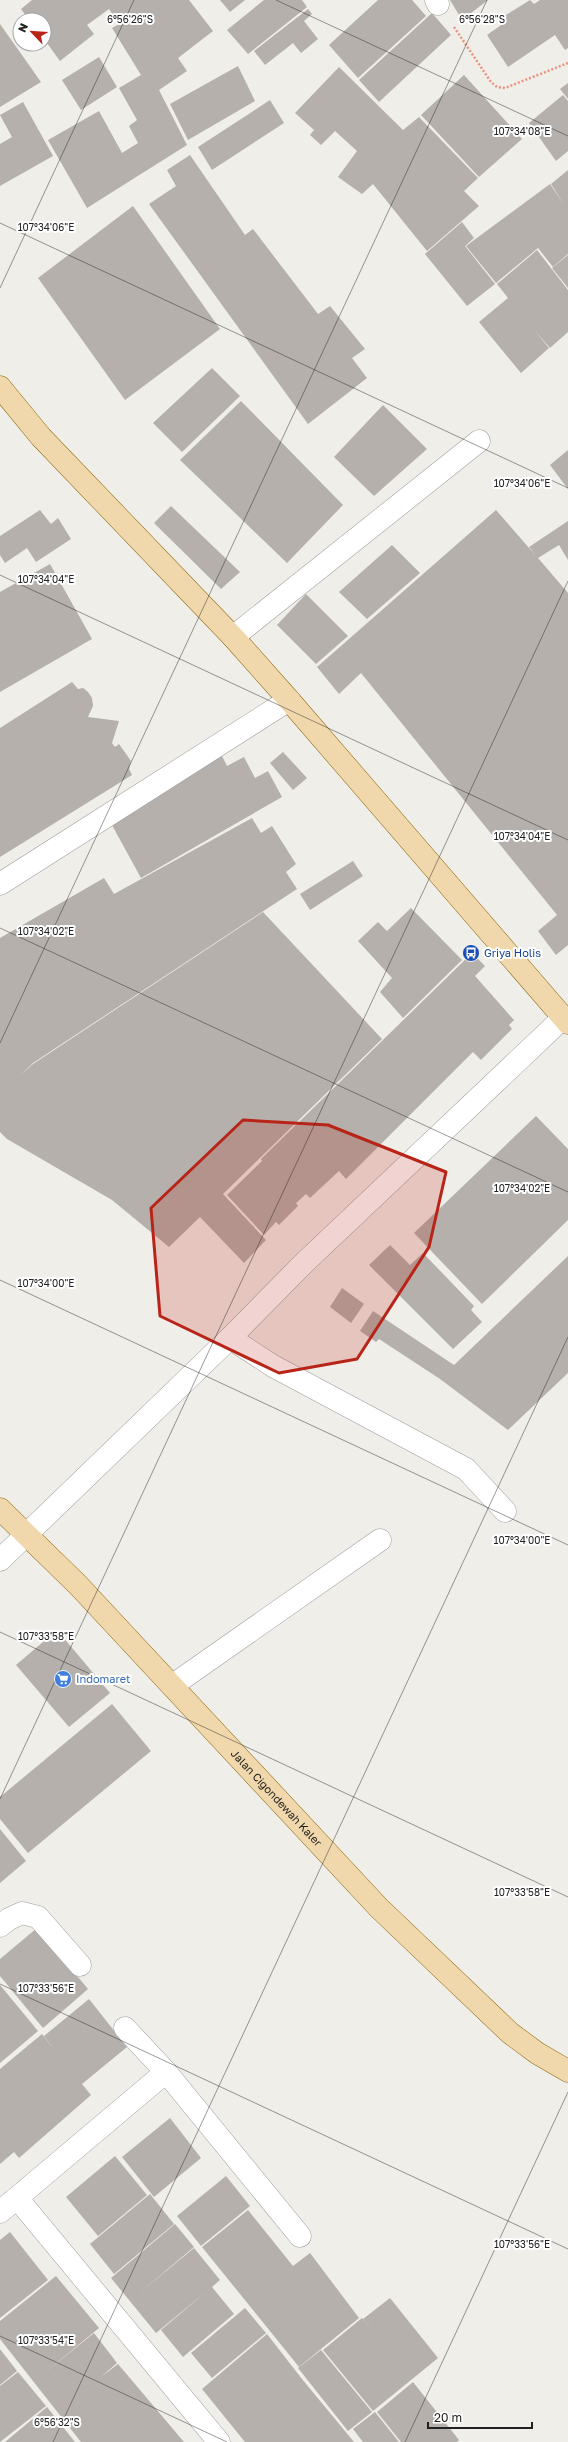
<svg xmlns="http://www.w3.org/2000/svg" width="568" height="2442" font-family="'Golos Text',sans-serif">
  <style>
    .building { fill: #b5b0ab }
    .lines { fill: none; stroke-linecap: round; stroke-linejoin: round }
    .minor-casing { stroke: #9e9e9e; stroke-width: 23 }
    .major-casing { stroke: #8b6b12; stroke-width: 23 }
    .path { stroke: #ea927f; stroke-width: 2.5; stroke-dasharray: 2 2; stroke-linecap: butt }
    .minor { stroke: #fff; stroke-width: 22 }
    .major { stroke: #f1d8ac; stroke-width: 22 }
    .marked { fill: #b92418; fill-opacity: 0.2; stroke: #b92418; stroke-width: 3; stroke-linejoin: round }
    .ticks { fill: none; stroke: #212121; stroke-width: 1; stroke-opacity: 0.45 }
    .labels { text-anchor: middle; stroke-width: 4; stroke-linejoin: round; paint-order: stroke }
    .transit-label { font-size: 11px; fill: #164399; stroke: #fff; text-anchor: start }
    .shop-label { font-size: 11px; fill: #366cbe; stroke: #fff; text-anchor: start }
    .street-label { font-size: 11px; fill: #212121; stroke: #fff }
    .ticks-label { font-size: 10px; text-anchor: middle; fill: #212121; stroke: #fff; stroke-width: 4; stroke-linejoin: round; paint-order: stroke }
  </style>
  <rect width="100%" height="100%" fill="#f0eee8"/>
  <g class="building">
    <polygon points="32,0 189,0 213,31 178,58 187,71 159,90 187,145 87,208 48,140 99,111 122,153 138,143 129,126 137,120 119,88 141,75 112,28 119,24 109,9 87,25 94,34 60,61 44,39 44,20 29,20 21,9"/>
    <polygon points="220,0 245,0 230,12"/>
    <polygon points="264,0 302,0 307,7 248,54 227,30"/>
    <polygon points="378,0 412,0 426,16 358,78 329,45"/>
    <polygon points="450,0 488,0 462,20"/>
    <polygon points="530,0 534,4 540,0 568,0 568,48 565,50 555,35 508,67 487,35 504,23 501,18"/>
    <polygon points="308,9 312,14 304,21 318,39 301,53 293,43 265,65 254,51"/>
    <polygon points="432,13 451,35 379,102 359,80"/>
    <polygon points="0,24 41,82 0,107"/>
    <polygon points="99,57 117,87 81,110 62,80"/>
    <polygon points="238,66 255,101 188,140 170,104"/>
    <polygon points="339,67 403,130 419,117 478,178 464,191 479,206 427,251 373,184 362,194 338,177 357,151 335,131 321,145 310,135 314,130 295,113"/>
    <polygon points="464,75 522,139 479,177 421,115"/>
    <polygon points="568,83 568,99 560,89"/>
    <polygon points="563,95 568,101 568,151 556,161 529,123"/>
    <polygon points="270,100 284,123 212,170 198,147"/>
    <polygon points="23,102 53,156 0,186 0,144 12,137 0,115"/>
    <polygon points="190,155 245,235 253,229 318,314 330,306 365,349 352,358 367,378 308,424 149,204 176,186 167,170"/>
    <polygon points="568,170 568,254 553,267 538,248 496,283 466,246 550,184 563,203 551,184"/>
    <polygon points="133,206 220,329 125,400 38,278"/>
    <polygon points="462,222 474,238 465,246 495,284 467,306 425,254"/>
    <polygon points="537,250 568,290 568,332 550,348 534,330 549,348 521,373 479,322 508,298 497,284"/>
    <polygon points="568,255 568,288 552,268"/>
    <polygon points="212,368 240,396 182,452 153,423"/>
    <polygon points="241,401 343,505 287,563 180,460"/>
    <polygon points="383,405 427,449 374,496 334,457"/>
    <polygon points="568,450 568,489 550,465"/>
    <polygon points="171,506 240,572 221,589 154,523"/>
    <polygon points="40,510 51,524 58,518 71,539 36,562 27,548 5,563 0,555 0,536"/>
    <polygon points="496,510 536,556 529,547 568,521 568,560 559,545 538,558 568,593 568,945 556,955 538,931 557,915 361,673 339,694 317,667"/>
    <polygon points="392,545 420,573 367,619 339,592"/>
    <polygon points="50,564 92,639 0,692 0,592"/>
    <polygon points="306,594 348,636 316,664 277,625"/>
    <polygon points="72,682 78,689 83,688 88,692 92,698 93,706 88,717 119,721 112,743 115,747 119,744 131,761 129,769 132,775 0,857 0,728"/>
    <polygon points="220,752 227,766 244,757 255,778 268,771 282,797 141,878 107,816"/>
    <polygon points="283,752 307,778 293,790 270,763"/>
    <polygon points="252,818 261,833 272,826 296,864 286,872 297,889 33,1063 20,1076 33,1064 263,912 382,1039 223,1194 266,1240 244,1263 200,1217 169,1247 112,1200 7,1139 0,1132 0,938 104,878 114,894"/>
    <polygon points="353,861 363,876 310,910 300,894"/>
    <polygon points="411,908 462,960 403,1018 380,992 392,978 358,941 378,922 387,931"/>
    <polygon points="472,953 485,966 475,976 514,1020 509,1025 512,1029 481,1060 473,1052 346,1179 339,1171 310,1198 306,1194 296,1203 298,1206 279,1225 276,1222 264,1235 227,1195 262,1161 261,1159"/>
    <polygon points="536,1116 568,1149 568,1220 482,1304 414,1233"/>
    <polygon points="390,1245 410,1265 423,1253 474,1306 471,1310 482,1322 453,1349 369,1265"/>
    <polygon points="568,1256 568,1373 508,1430 440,1379 379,1339 376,1342 360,1331 373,1311 454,1365"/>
    <polygon points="342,1288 364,1304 351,1323 330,1307"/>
    <polygon points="57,1630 110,1693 69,1727 16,1665"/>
    <polygon points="112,1704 151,1751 28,1853 0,1819 0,1797"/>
    <polygon points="0,1829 26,1861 0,1883"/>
    <polygon points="37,1928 88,1989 43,2028 0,1976 0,1959"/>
    <polygon points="0,1985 38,2031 0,2063"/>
    <polygon points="89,1999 127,2047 82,2084 91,2095 19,2158 14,2152 0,2164 0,2069 42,2034 56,2052 44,2036"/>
    <polygon points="170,2118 201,2158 154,2197 122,2157"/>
    <polygon points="115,2156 147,2195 98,2236 66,2197"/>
    <polygon points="226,2176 250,2206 201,2246 177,2216"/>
    <polygon points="150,2194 174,2224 114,2274 90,2244"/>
    <polygon points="248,2210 293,2266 310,2253 359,2318 299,2367 202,2247"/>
    <polygon points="175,2224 194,2247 137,2295 194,2248 220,2280 212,2287 234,2314 183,2357 161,2330 207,2291 156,2333 111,2278"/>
    <polygon points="10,2232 48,2280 0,2318 0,2240"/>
    <polygon points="56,2276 99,2328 43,2374 94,2333 117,2363 101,2377 118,2364 184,2442 81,2442 0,2339 0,2321"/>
    <polygon points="390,2298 438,2358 373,2411 323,2350 362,2318 376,2335 363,2319"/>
    <polygon points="245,2308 266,2333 212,2378 191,2353"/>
    <polygon points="267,2334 302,2379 354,2442 245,2442 202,2389"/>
    <polygon points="0,2349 17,2371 0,2385"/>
    <polygon points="321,2350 372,2412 348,2431 298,2368"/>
    <polygon points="18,2372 46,2406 0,2442 0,2386"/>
    <polygon points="413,2382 459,2440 457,2442 401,2442 377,2412"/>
    <polygon points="47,2407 75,2442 5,2442"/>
    <polygon points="375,2412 399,2442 363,2442 353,2429"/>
  </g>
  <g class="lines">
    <g class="minor-casing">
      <g id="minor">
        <polyline points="436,0 438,4"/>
        <polyline points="233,637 479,441"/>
        <polyline points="0,884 289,700"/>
        <polyline points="230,1338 273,1366 466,1469 505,1511"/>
        <polyline points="0,1560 230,1338 304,1263 564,1017"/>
        <polyline points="173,1685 380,1540"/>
        <polyline points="0,1926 9,1919 22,1913 38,1917 80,1965"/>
        <polyline points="125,2028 166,2072 300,2236"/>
        <polyline points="17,2198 219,2442"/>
        <polyline points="0,2212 166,2072"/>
      </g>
    </g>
    <g class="major-casing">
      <g id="major">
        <polyline points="0,387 41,437 233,637 289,700 568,1023"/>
        <path id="s1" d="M 0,1509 L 78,1585 L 379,1908 L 510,2033 L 537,2053 L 568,2071"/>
      </g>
    </g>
    <polyline class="path" points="454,27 491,82 497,87 505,88 568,63"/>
    <use href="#minor" class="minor"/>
    <use href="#major" class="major"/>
  </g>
  <path class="marked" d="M 243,1120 L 328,1125 L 446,1172 L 429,1247 L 357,1359 L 279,1373 L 160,1316 L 151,1208 Z"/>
  <path class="ticks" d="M 276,0 L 568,136M 0,223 L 568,488M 0,288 L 134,0M 0,575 L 568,840M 0,928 L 568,1192M 0,1043 L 487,0M 0,1280 L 568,1545M 0,1632 L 568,1897M 0,1799 L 568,581M 0,1984 L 568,2249M 0,2336 L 227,2442M 53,2442 L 568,1337M 405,2442 L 568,2092"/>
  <defs>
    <g id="bus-disc" transform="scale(0.9)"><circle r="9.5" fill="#1a4fb4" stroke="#fff"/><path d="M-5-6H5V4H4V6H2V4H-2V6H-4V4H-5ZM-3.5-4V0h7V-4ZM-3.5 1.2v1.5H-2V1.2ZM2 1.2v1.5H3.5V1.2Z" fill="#fff"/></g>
    <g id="supermarket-disc" transform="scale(0.9)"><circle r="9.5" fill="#3f7fe0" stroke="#fff"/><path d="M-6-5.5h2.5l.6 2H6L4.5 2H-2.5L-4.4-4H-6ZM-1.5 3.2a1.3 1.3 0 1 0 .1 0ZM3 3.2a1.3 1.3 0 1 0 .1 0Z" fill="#fff"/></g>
  </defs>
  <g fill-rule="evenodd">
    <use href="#bus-disc" x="471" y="953"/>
    <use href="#supermarket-disc" x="63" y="1679"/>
  </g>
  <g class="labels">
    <g class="transit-label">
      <text x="484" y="957">Griya Holis</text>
    </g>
    <g class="shop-label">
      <text x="76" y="1683">Indomaret</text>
    </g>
    <g class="street-label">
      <text dy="4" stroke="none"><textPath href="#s1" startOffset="400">Jalan Cigondewah Kaler</textPath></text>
    </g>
  </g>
  <g class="ticks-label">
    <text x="130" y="23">6°56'26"S</text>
    <text x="482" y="23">6°56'28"S</text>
    <text x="522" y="135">107°34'08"E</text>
    <text x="46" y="231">107°34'06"E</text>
    <text x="522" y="487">107°34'06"E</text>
    <text x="46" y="583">107°34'04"E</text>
    <text x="522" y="840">107°34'04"E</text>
    <text x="46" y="935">107°34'02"E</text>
    <text x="522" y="1192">107°34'02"E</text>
    <text x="46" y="1287">107°34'00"E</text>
    <text x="522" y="1544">107°34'00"E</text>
    <text x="46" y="1640">107°33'58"E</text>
    <text x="522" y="1896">107°33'58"E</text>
    <text x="46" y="1992">107°33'56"E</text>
    <text x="522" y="2248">107°33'56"E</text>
    <text x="46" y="2344">107°33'54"E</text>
    <text x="57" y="2426">6°56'32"S</text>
  </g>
  <g transform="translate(32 32) rotate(295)"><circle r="19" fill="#ffffff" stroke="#a6a6a6"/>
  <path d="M0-3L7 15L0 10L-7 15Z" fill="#b92418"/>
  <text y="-6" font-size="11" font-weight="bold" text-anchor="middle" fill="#212121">N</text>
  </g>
  <path d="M428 2422v6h104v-6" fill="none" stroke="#212121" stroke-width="2"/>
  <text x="434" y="2422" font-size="12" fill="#212121" stroke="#ffffff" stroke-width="3" paint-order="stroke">20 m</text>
</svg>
